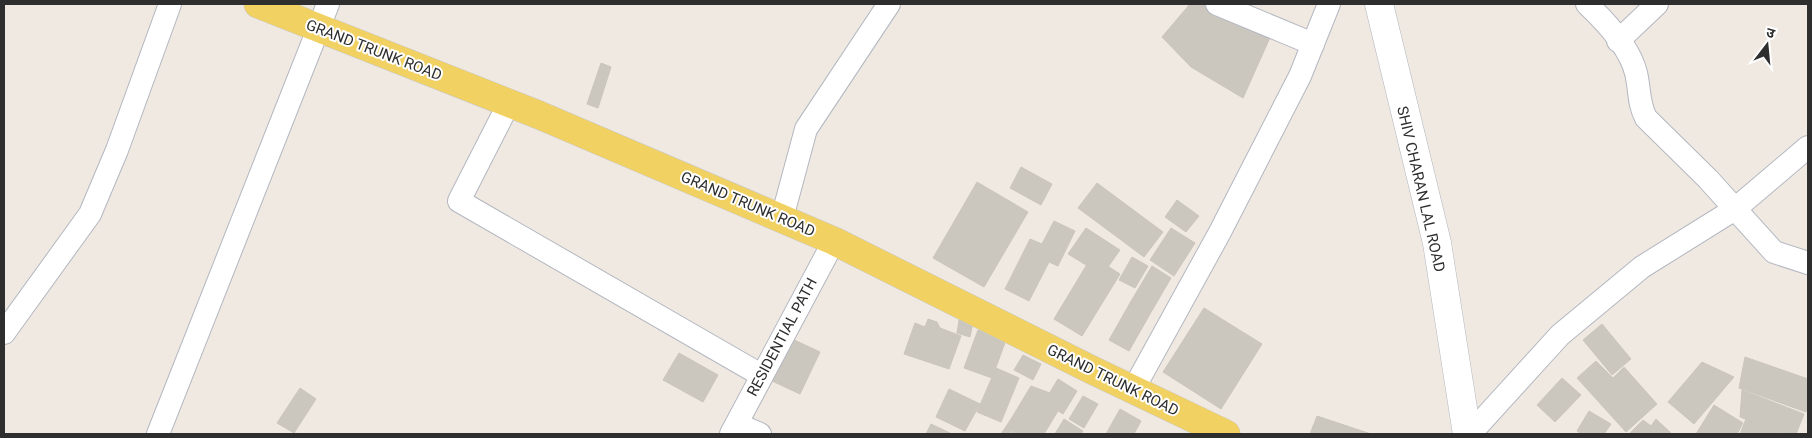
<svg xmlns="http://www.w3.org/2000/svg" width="1812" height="438" font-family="Roboto,'Noto Sans Devanagari',sans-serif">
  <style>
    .building { fill: #cbc7bf; stroke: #cbc5ba }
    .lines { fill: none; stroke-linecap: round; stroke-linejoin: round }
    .street-casing { stroke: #b4b7c1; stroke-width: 24 }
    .secondary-casing { stroke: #b4b7c1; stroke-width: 29 }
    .primary-casing { stroke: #c9c9c9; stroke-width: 29 }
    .street { stroke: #fff; stroke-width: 22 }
    .secondary { stroke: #fff; stroke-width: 28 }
    .primary { stroke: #f2d163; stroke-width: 28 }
    .labels { text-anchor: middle; stroke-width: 4; stroke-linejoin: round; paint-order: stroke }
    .street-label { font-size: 15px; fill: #2e2e2e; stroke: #fff }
  </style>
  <rect width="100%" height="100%" fill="#efe9e1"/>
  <g class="building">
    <polygon points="1190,4 1209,4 1272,33 1243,98 1191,67 1162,37"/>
    <polygon points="601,63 611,67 598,108 587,104"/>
    <polygon points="1021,167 1052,184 1041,205 1010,188"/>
    <polygon points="977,182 1028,212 984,287 933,258"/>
    <polygon points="1097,183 1163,232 1144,257 1078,208"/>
    <polygon points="1177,200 1199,216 1186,232 1165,217"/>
    <polygon points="1054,221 1075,231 1058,266 1049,262 1029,301 1005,289 1030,239 1042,244"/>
    <polygon points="1086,228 1120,250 1108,267 1092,256 1086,265 1068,254"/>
    <polygon points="1171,228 1195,243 1174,276 1150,260"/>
    <polygon points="1092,256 1120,274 1082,336 1054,319"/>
    <polygon points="1132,257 1148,266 1135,288 1119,280"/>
    <polygon points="1152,266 1171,278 1150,314 1130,303"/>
    <polygon points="1130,303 1150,314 1129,351 1109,340"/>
    <polygon points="1204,308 1262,344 1221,409 1163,372"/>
    <polygon points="960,314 973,322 970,337 957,333"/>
    <polygon points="928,319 937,322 940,328 961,336 949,369 904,354 915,323 925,327"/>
    <polygon points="1602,324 1631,359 1612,375 1583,340"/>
    <polygon points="978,330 1006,340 992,378 964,368"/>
    <polygon points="790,338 820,352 800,394 770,380"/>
    <polygon points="679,353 718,375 703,402 663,380"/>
    <polygon points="1023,355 1041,364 1033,380 1014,370"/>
    <polygon points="1745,357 1808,379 1808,405 1806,412 1739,388"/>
    <polygon points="1596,361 1613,378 1624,367 1657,404 1626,432 1577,378"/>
    <polygon points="1702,362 1734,377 1694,424 1668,402"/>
    <polygon points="996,368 1019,378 1001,422 977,412"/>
    <polygon points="1562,378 1581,395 1555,422 1537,405"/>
    <polygon points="1058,379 1077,391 1063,414 1044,402"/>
    <polygon points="1031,386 1050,393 1034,419 1027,422 1020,417 1017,423 1011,419"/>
    <polygon points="300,388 316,399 294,433 277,423"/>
    <polygon points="949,389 980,404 965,431 936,417"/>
    <polygon points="1742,390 1804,414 1796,434 1786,434 1740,417"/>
    <polygon points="1083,396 1098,404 1084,428 1069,419"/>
    <polygon points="1044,402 1058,411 1044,434 1011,434 1020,417 1027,422 1034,419"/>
    <polygon points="1714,405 1743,423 1737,434 1696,434"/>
    <polygon points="1120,409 1141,421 1134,434 1106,434"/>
    <polygon points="1589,411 1611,424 1604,434 1581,434 1577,431"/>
    <polygon points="1317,416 1371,434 1310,434"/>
    <polygon points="1011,419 1017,423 1009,434 1001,434"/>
    <polygon points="1064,419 1083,431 1081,434 1055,434"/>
    <polygon points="1656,419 1672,434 1629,434 1643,420 1651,426"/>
    <polygon points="1746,419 1784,434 1740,434"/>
    <polygon points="931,424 952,434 926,434"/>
  </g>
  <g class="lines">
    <g class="street-casing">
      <g id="street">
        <polyline points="1217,4 1313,44"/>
        <path d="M 1587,4 C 1605,21 1630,48 1636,73 C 1640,89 1638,103 1646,118 L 1708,179 L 1774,252 L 1808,263"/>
        <polyline points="1618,41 1657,4"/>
        <polyline points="509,103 459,201 761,375"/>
        <polyline points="782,218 806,129 889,4"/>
        <polyline points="4,333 90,214 117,150 170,4"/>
        <polyline points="1133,390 1220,232 1300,76 1329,4"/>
        <polyline points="737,424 760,434"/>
        <polyline points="158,434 328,4"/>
        <polyline points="731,434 834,241"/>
        <polyline points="1470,434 1560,335 1642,267 1735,209 1808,147"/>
      </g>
    </g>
    <g class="secondary-casing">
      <polyline id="secondary" points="1379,4 1437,243 1467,434"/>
    </g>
    <g class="primary-casing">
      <polyline id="primary" points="258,4 539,115 834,241 1090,369 1226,434"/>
    </g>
    <use href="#street" class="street"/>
    <use href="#secondary" class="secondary"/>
    <use href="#primary" class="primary"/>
  </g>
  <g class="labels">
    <g class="street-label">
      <text transform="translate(374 50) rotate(21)" y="5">GRAND TRUNK ROAD</text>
      <text transform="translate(1421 189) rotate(77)" y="5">SHIV CHARAN LAL ROAD</text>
      <text transform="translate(748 204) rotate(23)" y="5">GRAND TRUNK ROAD</text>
      <text transform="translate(782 337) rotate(-62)" y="5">RESIDENTIAL PATH</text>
      <text transform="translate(1113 380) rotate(26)" y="5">GRAND TRUNK ROAD</text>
    </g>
  </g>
  <rect width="1812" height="438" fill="none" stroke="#2e2e2e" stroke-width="10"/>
  <g transform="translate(1767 45) rotate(16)" stroke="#ffffff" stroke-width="4" paint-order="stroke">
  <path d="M0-4L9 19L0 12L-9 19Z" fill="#2e2e2e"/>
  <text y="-8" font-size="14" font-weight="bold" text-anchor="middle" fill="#2e2e2e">उ</text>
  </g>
</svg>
